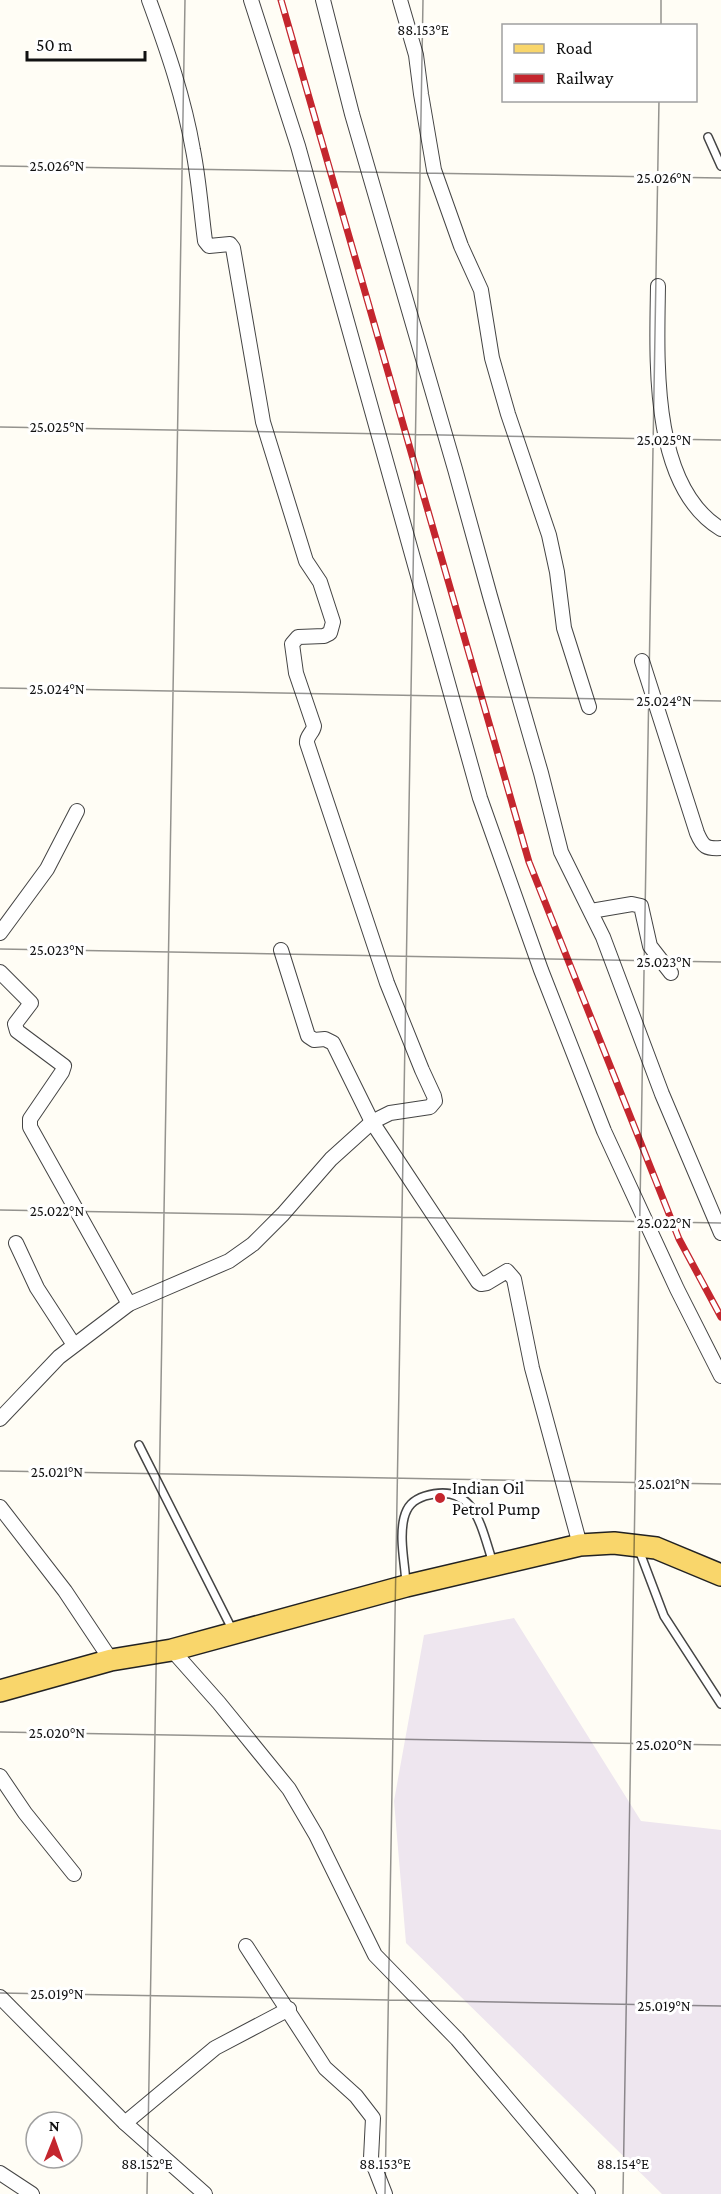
<svg xmlns="http://www.w3.org/2000/svg" width="721" height="2194" font-family="'Crimson Pro',serif">
  <style>
    .industrial { fill: #eee6ef }
    .lines { fill: none; stroke-linecap: round; stroke-linejoin: round }
    .lane-casing { stroke: #444; stroke-width: 10 }
    .street-casing { stroke: #444; stroke-width: 16 }
    .primary-casing { stroke: #222; stroke-width: 24 }
    .lane { stroke: #fff; stroke-width: 7 }
    .street { stroke: #fff; stroke-width: 14 }
    .primary { stroke: #f9d66b; stroke-width: 21 }
    .rail-casing { stroke: #c4262e; stroke-width: 7 }
    .rail { stroke: #fff; stroke-width: 4.5; stroke-dasharray: 14; stroke-linecap: butt }
    .ticks { fill: none; stroke: #111; stroke-width: 1.5; stroke-opacity: 0.45 }
    .poi-dot { fill: #c4262e; stroke: #fff; stroke-width: 2 }
    .labels { text-anchor: middle; stroke-width: 6; stroke-linejoin: round; paint-order: stroke }
    .poi-label { font-size: 18px; fill: #111; stroke: #fff; text-anchor: start }
    .ticks-label { font-size: 15px; text-anchor: middle; fill: #111; stroke: #fff; stroke-width: 6; stroke-linejoin: round; paint-order: stroke }
  </style>
  <rect width="100%" height="100%" fill="#fffdf5"/>
  <polygon class="industrial" points="514,1618 641,1821 721,1830 721,2194 662,2194 406,1943 394,1801 424,1635"/>
  <g class="lines">
    <g class="lane-casing">
      <g id="lane">
        <polyline points="708,137 721,166"/>
        <polyline points="139,1445 233,1631"/>
        <polyline points="639,1550 664,1616 721,1704"/>
        <path d="M 406,1584 C 405,1563 399,1539 404,1518 C 407,1506 413,1500 425,1496 C 475,1481 481,1527 493,1563"/>
      </g>
    </g>
    <g class="street-casing">
      <g id="street">
        <polyline points="251,0 298,146 480,798 541,970 604,1131 677,1289 721,1376"/>
        <polyline points="323,0 352,114 455,469 490,596 541,773 561,852 603,937 662,1094 721,1233"/>
        <polyline points="400,0 416,55 421,94 434,170 461,246 481,290 492,358 508,414 549,535 557,572 564,628 589,707"/>
        <path d="M 658,286 C 657,359 650,486 721,529"/>
        <path d="M 642,661 L 697,833 C 703,847 706,849 721,848"/>
        <polyline points="591,911 632,904 641,906 650,946 671,973"/>
        <polyline points="0,933 47,869 77,811"/>
        <polyline points="281,950 308,1036 314,1040 325,1039 333,1043 372,1122 478,1282 481,1284 487,1283 507,1271 514,1279 532,1368 580,1545"/>
        <polyline points="0,972 31,1003 15,1024 17,1031 64,1066 62,1072 30,1119 30,1127 129,1304"/>
        <polyline points="16,1243 37,1288 74,1345"/>
        <path d="M 0,1419 L 59,1357 L 129,1304 L 229,1261 L 253,1244 L 283,1214 L 331,1159 L 372,1122 L 390,1113 L 430,1107 L 435,1101 L 434,1096 L 422,1070 L 387,983 L 307,743 C 306,736 313,733 314,726 L 296,673 L 292,644 L 298,637 L 324,636 L 330,633 L 333,622 L 320,582 L 306,561 L 263,422 L 233,248 L 230,244 L 209,246 L 205,241 C 201,211 199,180 193,150 C 184,98 167,49 149,0"/>
        <polyline points="0,1507 65,1591 111,1660"/>
        <polyline points="172,1650 219,1703 289,1789 316,1835 375,1955 457,2039 588,2194"/>
        <polyline points="0,1776 25,1813 74,1874"/>
        <polyline points="246,1946 325,2068 356,2096 373,2118 371,2158 385,2194"/>
        <polyline points="0,1997 125,2123 205,2194"/>
        <polyline points="125,2123 215,2048 289,2009"/>
        <polyline points="0,2173 32,2194"/>
      </g>
    </g>
    <g class="primary-casing">
      <polyline id="primary" points="0,1691 111,1660 172,1650 406,1586 580,1545 614,1543 656,1548 721,1575"/>
    </g>
    <use href="#lane" class="lane"/>
    <use href="#street" class="street"/>
    <use href="#primary" class="primary"/>
    <g class="rail-casing">
      <polyline id="rail" points="281,0 529,862 679,1239 721,1317"/>
    </g>
    <use href="#rail" class="rail"/>
  </g>
  <path class="ticks" d="M 661,26 L 661,0M 0,166 L 721,178M 0,427 L 721,440M 0,688 L 721,701M 0,949 L 721,962M 0,1210 L 721,1223M 0,1471 L 721,1484M 0,1732 L 721,1745M 0,1993 L 721,2006M 147,2194 L 185,0M 385,2194 L 423,0M 623,2194 L 659,100"/>
  <circle class="poi-dot" cx="440" cy="1498" r="6"/>
  <g class="labels">
    <g class="poi-label">
      <text x="452" y="1494">Indian Oil<tspan x="452" dy="21">Petrol Pump</tspan></text>
    </g>
  </g>
  <g class="ticks-label">
    <text x="423" y="35">88.153°E</text>
    <text x="57" y="171">25.026°N</text>
    <text x="664" y="183">25.026°N</text>
    <text x="57" y="432">25.025°N</text>
    <text x="664" y="445">25.025°N</text>
    <text x="57" y="694">25.024°N</text>
    <text x="664" y="706">25.024°N</text>
    <text x="57" y="955">25.023°N</text>
    <text x="664" y="967">25.023°N</text>
    <text x="57" y="1216">25.022°N</text>
    <text x="664" y="1228">25.022°N</text>
    <text x="57" y="1477">25.021°N</text>
    <text x="664" y="1489">25.021°N</text>
    <text x="57" y="1738">25.020°N</text>
    <text x="664" y="1750">25.020°N</text>
    <text x="57" y="1999">25.019°N</text>
    <text x="664" y="2011">25.019°N</text>
    <text x="147" y="2169">88.152°E</text>
    <text x="385" y="2169">88.153°E</text>
    <text x="623" y="2169">88.154°E</text>
  </g>
  <rect x="502" y="24" width="195" height="78" fill="#ffffff" stroke="#a0a0a0" stroke-width="1.5"/>
  <rect x="514" y="44" width="30" height="9" fill="#f9d66b" stroke="#a0a0a0" stroke-width="1.5"/>
  <text x="556" y="54" font-size="18" fill="#111111">Road</text>
  <rect x="514" y="74" width="30" height="9" fill="#c4262e" stroke="#a0a0a0" stroke-width="1.5"/>
  <text x="556" y="84" font-size="18" fill="#111111">Railway</text>
  <g transform="translate(54 2140) rotate(1)"><circle r="28" fill="#ffffff" stroke="#a0a0a0" stroke-width="1.5"/>
  <path d="M0-4.5L10 22L0 15L-10 22Z" fill="#c4262e"/>
  <text y="-9" font-size="16" font-weight="bold" text-anchor="middle" fill="#111111">N</text>
  </g>
  <path d="M27 51v9h118v-9" fill="none" stroke="#111111" stroke-width="3"/>
  <text x="36" y="51" font-size="18" fill="#111111" stroke="#ffffff" stroke-width="4.5" paint-order="stroke">50 m</text>
</svg>
